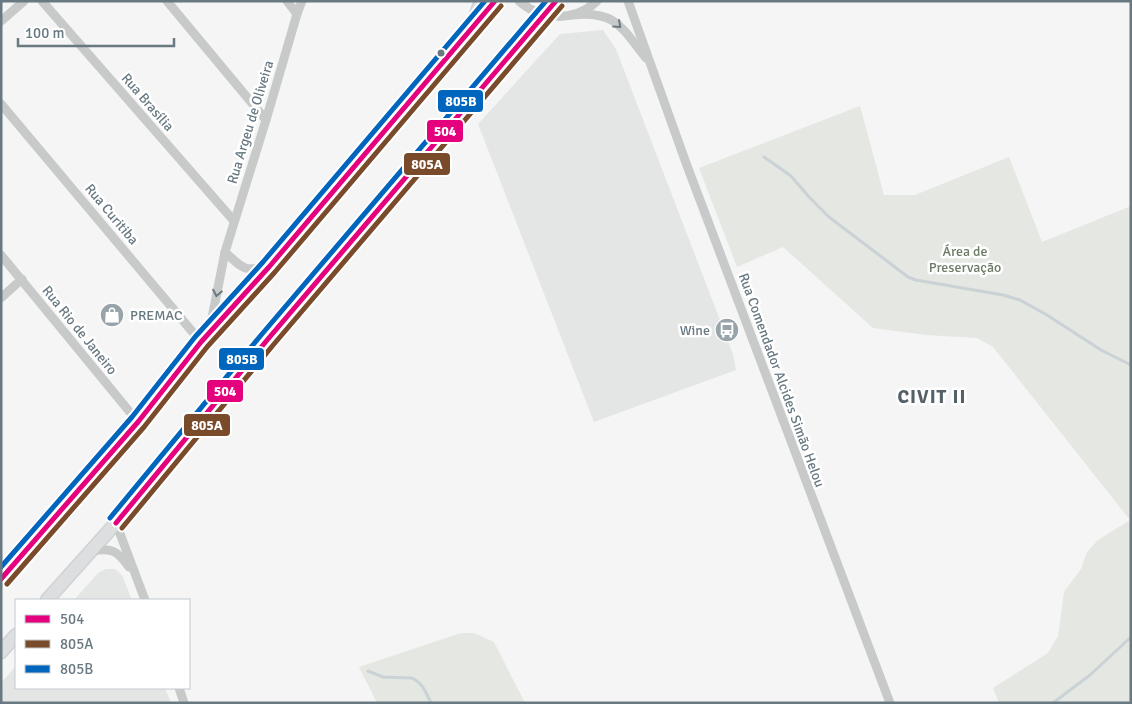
<svg xmlns="http://www.w3.org/2000/svg" width="1132" height="704" font-family="Signika,sans-serif">
  <style>
    .built { fill: #e4e6e6 }
    .green { fill: #e4e7e2 }
    .lines { fill: none; stroke-linecap: round; stroke-linejoin: round }
    .stream { stroke: #cad2d5; stroke-width: 3 }
    .secondary-casing { stroke: #d1d2d3; stroke-width: 15 }
    .minor { stroke: #c8caca; stroke-width: 9 }
    .secondary { stroke: #dddedf; stroke-width: 12 }
    .bus-1-casing { stroke: #fff; stroke-width: 9 }
    .bus-2-casing { stroke: #fff; stroke-width: 9 }
    .bus-3-casing { stroke: #fff; stroke-width: 9 }
    .bus-1 { stroke: #e5007d; stroke-width: 5 }
    .bus-2 { stroke: #7a4b2a; stroke-width: 5 }
    .bus-3 { stroke: #0065bd; stroke-width: 5 }
    .oneway { stroke: #687982 }
    .bus-dot { fill: #687982; stroke: #fff; stroke-width: 2 }
    .labels { text-anchor: middle; stroke-width: 5; stroke-linejoin: round; paint-order: stroke }
    .street-label { font-size: 14px; fill: #687982; stroke: #fff }
    .park-label { font-size: 14px; fill: #6c7a66; stroke: #fff }
    .poi-label { font-size: 14px; fill: #687982; stroke: #fff; text-anchor: start }
    .district-label { font-size: 19px; font-weight: bold; letter-spacing: 1px; fill: #556168; stroke: #fff }
    .line-badge { stroke: #fff; stroke-width: 2 }
    .badge-label { font-size: 14px; text-anchor: middle; font-weight: bold; fill: #fff }
  </style>
  <rect width="100%" height="100%" fill="#f5f5f5"/>
  <g class="built">
    <polygon points="603,30 616,49 733,354 736,370 594,422 478,124 560,34"/>
    <polygon points="106,569 115,569 122,575 132,600 74,600 98,573"/>
    <polygon points="16,666 16,688 165,688 171,703 1,703 1,683"/>
  </g>
  <g class="green">
    <polygon points="860,106 884,195 915,195 1009,157 1042,242 1131,206 1131,703 999,703 993,688 1048,653 1058,636 1064,592 1081,569 1087,552 1098,540 1130,520 993,347 977,338 926,335 873,328 783,247 737,267 699,168"/>
    <polygon points="461,633 474,633 494,642 525,703 377,703 359,667"/>
  </g>
  <g class="lines">
    <g class="stream">
      <polyline points="764,157 791,176 809,197 829,217 908,277 916,280 1003,295 1020,300 1047,315 1101,350 1131,365"/>
      <path d="M 368,671 L 383,677 L 412,678 C 423,683 426,693 431,703"/>
      <polyline points="1053,703 1090,675 1131,637"/>
    </g>
    <g class="secondary-casing">
      <g id="secondary">
        <polyline points="473,23 481,1"/>
        <polyline points="1,579 138,422 201,342 269,267 495,1"/>
        <polyline points="47,600 116,523 268,339 556,1"/>
        <polyline points="1,652 16,635"/>
      </g>
    </g>
    <g class="minor">
      <polyline points="42,1 234,221"/>
      <polyline points="167,1 266,120"/>
      <polyline points="287,1 297,14"/>
      <path d="M 519,1 C 542,21 575,22 597,1"/>
      <polyline points="628,1 686,163 890,703"/>
      <path d="M 572,15 C 616,10 622,28 646,58"/>
      <polyline points="1,21 24,1"/>
      <polyline points="1,104 201,342"/>
      <path d="M 225,252 C 244,270 244,271 269,267"/>
      <polyline points="1,255 138,422"/>
      <polyline points="1,298 22,279"/>
      <polyline points="209,333 225,252 266,120 297,14 302,1"/>
      <polyline points="116,523 145,600"/>
      <path d="M 91,551 C 111,547 118,551 129,567"/>
      <polyline points="179,688 184,703"/>
    </g>
    <use href="#secondary" class="secondary"/>
    <g class="bus-1-casing">
      <g id="bus-1">
        <polyline points="116,523 268,339 556,1"/>
        <polyline points="1,579 138,422 201,342 269,267 495,1"/>
      </g>
    </g>
    <g class="bus-2-casing">
      <g id="bus-2">
        <polyline points="122,528 274,344 562,6"/>
        <polyline points="7,584 144,427 207,347 275,272 501,6"/>
      </g>
    </g>
    <g class="bus-3-casing">
      <g id="bus-3">
        <polyline points="110,518 262,334 546,1"/>
        <polyline points="1,567 132,417 195,337 263,262 485,1"/>
      </g>
    </g>
    <use href="#bus-1" class="bus-1"/>
    <use href="#bus-2" class="bus-2"/>
    <use href="#bus-3" class="bus-3"/>
  </g>
  <defs><path id="oneway-chevron" d="M-2-3.5L2.5 0L-2 3.5" fill="none" stroke-width="1.6" stroke-linecap="round" stroke-linejoin="round" transform="scale(1.25)"/></defs>
  <g class="oneway">
    <use href="#oneway-chevron" transform="translate(618 25) rotate(42)"/>
    <use href="#oneway-chevron" transform="translate(217 293) rotate(101)"/>
  </g>
  <defs>
    <g id="shop-disc" transform="scale(1.25)"><circle r="9.5" fill="#99a4aa" stroke="#fff"/><path d="M-5-2.5h2.3a2.7 3.5 0 0 1 5.4 0H5L5.5 6h-11ZM-1.5-2.5h3a1.5 2.3 0 0 0-3 0Z" fill="#fff"/></g>
    <g id="bus-disc" transform="scale(1.25)"><circle r="9.5" fill="#99a4aa" stroke="#fff"/><path d="M-5-6H5V4H4V6H2V4H-2V6H-4V4H-5ZM-3.5-4V0h7V-4ZM-3.5 1.2v1.5H-2V1.2ZM2 1.2v1.5H3.5V1.2Z" fill="#fff"/></g>
  </defs>
  <g fill-rule="evenodd">
    <use href="#shop-disc" x="112" y="315"/>
    <use href="#bus-disc" x="727" y="330"/>
  </g>
  <circle class="bus-dot" cx="441" cy="53" r="4.5"/>
  <g class="labels">
    <g class="street-label">
      <text transform="translate(148 102) rotate(49)" y="5">Rua Brasília</text>
      <text transform="translate(250 122) rotate(-73)" y="5">Rua Argeu de Oliveira</text>
      <text transform="translate(112 214) rotate(50)" y="5">Rua Curitiba</text>
      <text transform="translate(80 330) rotate(51)" y="5">Rua Rio de Janeiro</text>
      <text transform="translate(782 380) rotate(70)" y="5">Rua Comendador Alcides Simão Helou</text>
    </g>
    <g class="park-label">
      <text x="965" y="256">Área de<tspan x="965" dy="16">Preservação</tspan></text>
    </g>
    <g class="poi-label">
      <text x="130" y="320">PREMAC</text>
      <text x="710" y="335" text-anchor="end">Wine</text>
    </g>
    <g class="district-label">
      <text x="932" y="403">CIVIT II</text>
    </g>
  </g>
  <g class="line-badge">
    <rect x="437" y="89" width="47" height="24" rx="5" fill="#0065bd"/>
    <rect x="426" y="119" width="38" height="24" rx="5" fill="#e5007d"/>
    <rect x="403" y="152" width="48" height="24" rx="5" fill="#7a4b2a"/>
    <rect x="218" y="347" width="47" height="24" rx="5" fill="#0065bd"/>
    <rect x="206" y="379" width="38" height="24" rx="5" fill="#e5007d"/>
    <rect x="183" y="413" width="48" height="24" rx="5" fill="#7a4b2a"/>
  </g>
  <g class="badge-label">
    <text x="461" y="106">805B</text>
    <text x="445" y="136">504</text>
    <text x="427" y="169">805A</text>
    <text x="242" y="364">805B</text>
    <text x="225" y="396">504</text>
    <text x="207" y="430">805A</text>
  </g>
  <rect width="1132" height="704" fill="none" stroke="#687982" stroke-width="5"/>
  <rect x="15" y="599" width="175" height="90" fill="#ffffff" stroke="#c3c9cd"/>
  <rect x="25" y="615" width="25" height="8" fill="#e5007d" stroke="#c3c9cd"/>
  <text x="60" y="624" font-size="15" fill="#687982">504</text>
  <rect x="25" y="640" width="25" height="8" fill="#7a4b2a" stroke="#c3c9cd"/>
  <text x="60" y="649" font-size="15" fill="#687982">805A</text>
  <rect x="25" y="665" width="25" height="8" fill="#0065bd" stroke="#c3c9cd"/>
  <text x="60" y="674" font-size="15" fill="#687982">805B</text>
  <path d="M18 38v8h156v-8" fill="none" stroke="#687982" stroke-width="2.5"/>
  <text x="25" y="38" font-size="15" fill="#687982" stroke="#ffffff" stroke-width="4" paint-order="stroke">100 m</text>
</svg>
